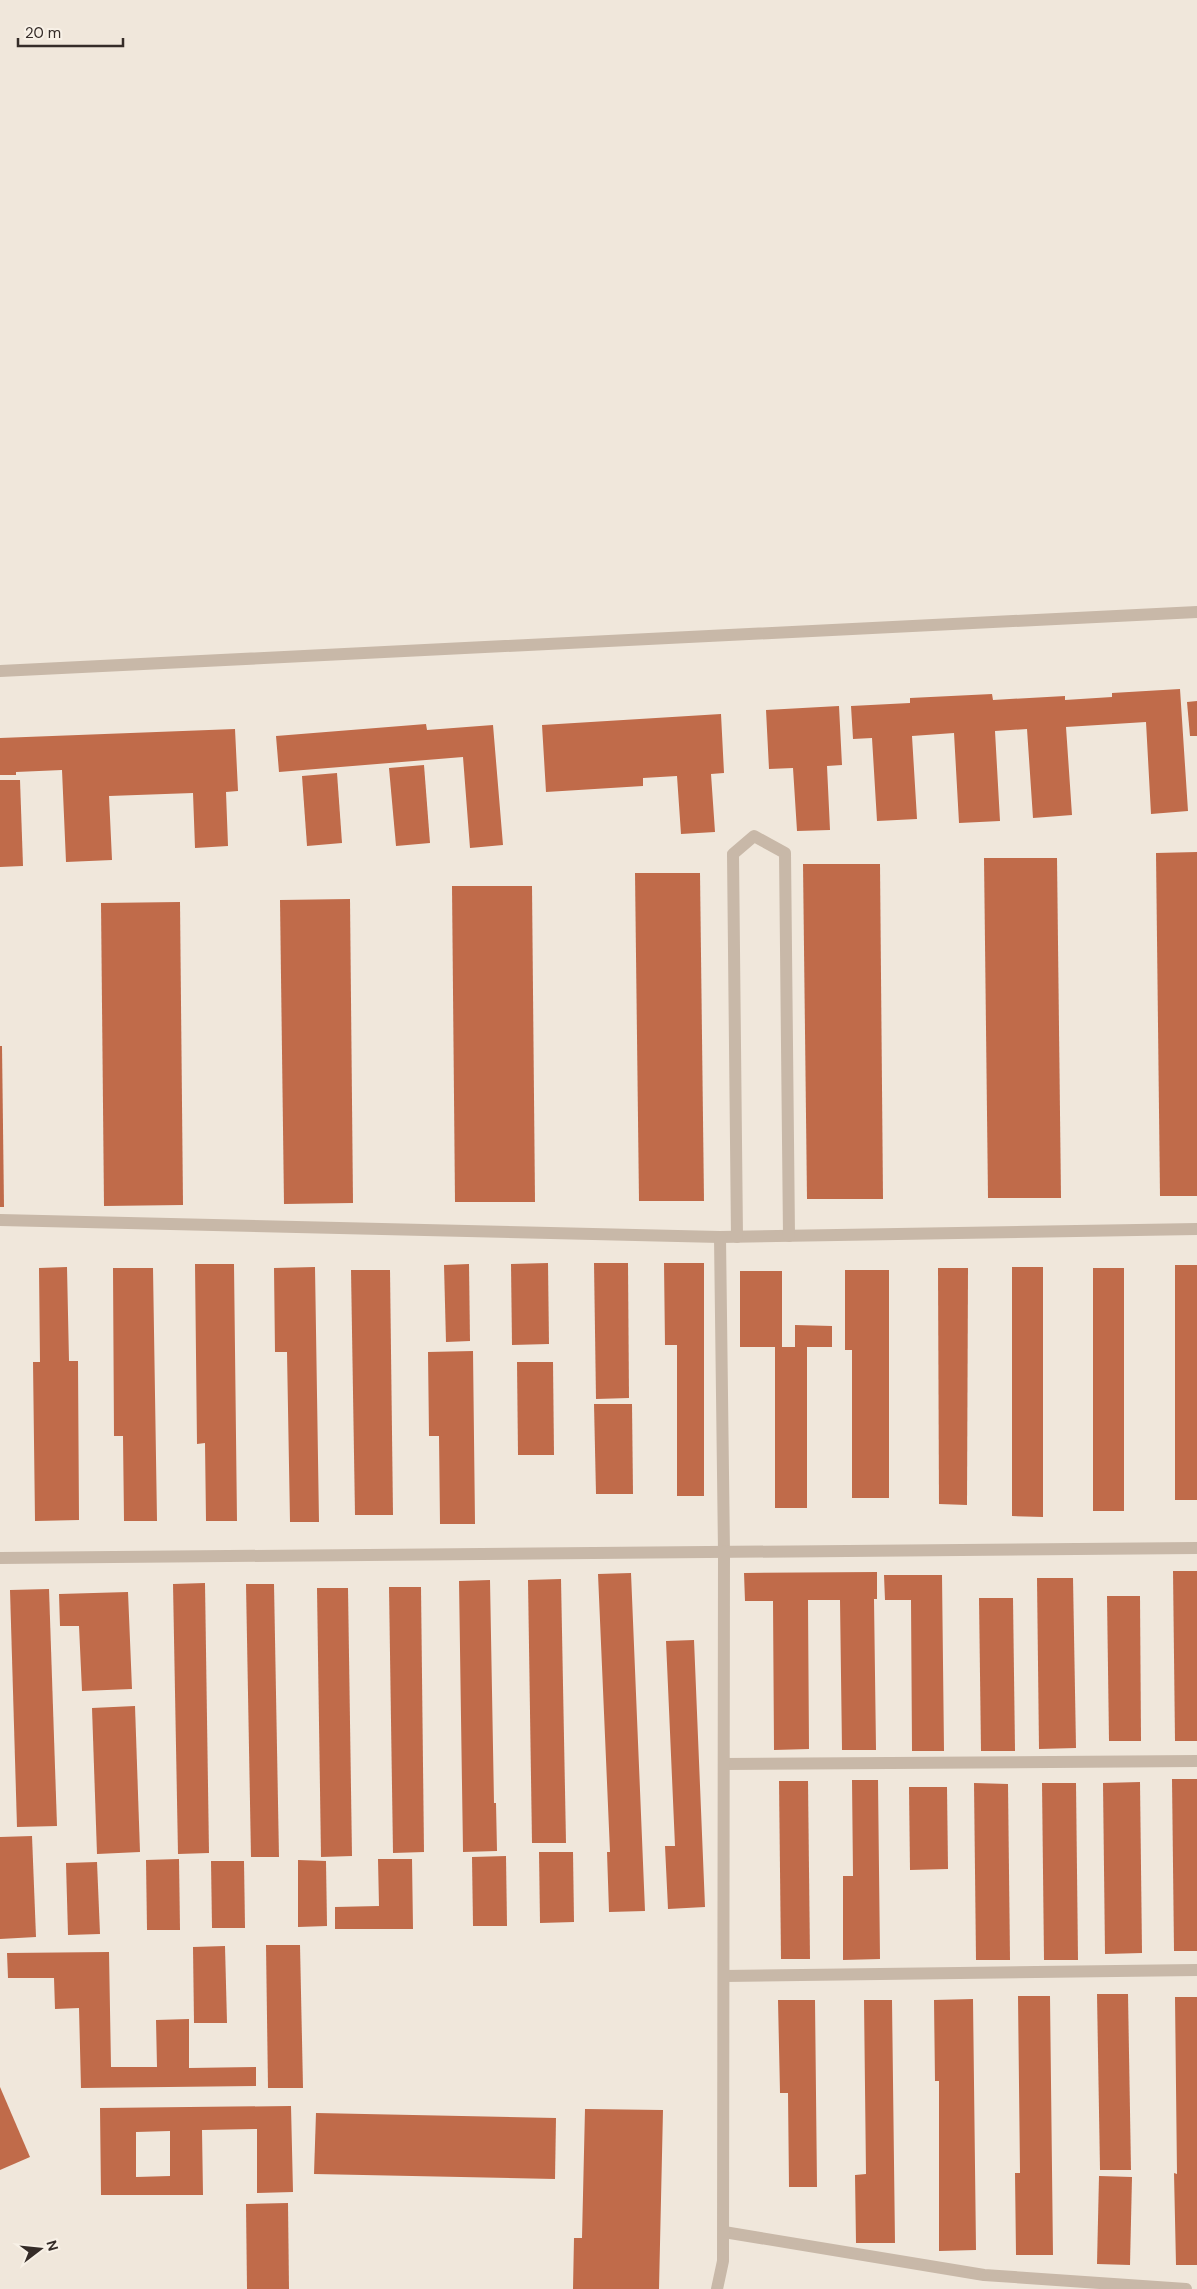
<svg xmlns="http://www.w3.org/2000/svg" width="1197" height="2289" font-family="'DM Sans',sans-serif">
  <style>
    .building { fill: #c06b4a; fill-rule: evenodd }
    .lines { fill: none; stroke-linecap: round; stroke-linejoin: round }
    .service { stroke: #c8b8a8; stroke-width: 12 }
    .minor { stroke: #c8b8a8; stroke-width: 12 }
    .tertiary { stroke: #c8b8a8; stroke-width: 12 }
  </style>
  <rect width="100%" height="100%" fill="#f0e7db"/>
  <g class="building">
    <polygon points="1180,689 1188,811 1151,814 1146,722 1066,727 1072,815 1033,818 1027,729 995,731 1000,821 959,823 954,733 912,736 917,819 877,821 872,738 853,739 851,706 910,703 910,698 992,694 993,700 1065,696 1065,700 1112,697 1112,693"/>
    <polygon points="1197,701 1197,736 1190,736 1187,702"/>
    <polygon points="839,706 842,765 827,766 830,830 797,831 793,768 769,769 766,710"/>
    <polygon points="721,714 724,773 711,774 715,832 681,834 677,776 643,778 643,786 546,792 542,725"/>
    <polygon points="426,724 427,730 493,725 503,845 470,848 463,757 279,772 276,736"/>
    <polygon points="235,729 238,791 226,792 228,846 195,848 193,793 109,796 112,860 66,862 62,770 16,772 16,775 0,775 0,738"/>
    <polygon points="424,765 430,843 396,846 389,768"/>
    <polygon points="337,773 342,843 307,846 302,776"/>
    <polygon points="0,780 20,780 23,866 0,867"/>
    <polygon points="1197,852 1197,1196 1160,1196 1156,853"/>
    <polygon points="984,858 1057,858 1061,1198 988,1198"/>
    <polygon points="803,864 880,864 883,1199 807,1199"/>
    <polygon points="635,873 700,873 704,1201 639,1201"/>
    <polygon points="452,886 532,886 535,1202 455,1202"/>
    <polygon points="350,899 353,1203 284,1204 280,900"/>
    <polygon points="180,902 183,1205 104,1206 101,903"/>
    <polygon points="0,1046 2,1046 4,1207 0,1207"/>
    <polygon points="548,1263 549,1344 512,1345 511,1264"/>
    <polygon points="594,1263 628,1263 629,1398 596,1399"/>
    <polygon points="664,1263 704,1263 704,1496 677,1496 677,1345 665,1345"/>
    <polygon points="195,1264 234,1264 237,1521 206,1521 205,1443 197,1444"/>
    <polygon points="469,1264 470,1341 446,1342 444,1265"/>
    <rect x="1175" y="1265" width="22" height="235"/>
    <polygon points="67,1267 69,1361 78,1361 79,1520 35,1521 33,1362 40,1362 39,1268"/>
    <polygon points="315,1267 319,1522 290,1522 287,1352 275,1352 274,1268"/>
    <polygon points="1012,1267 1043,1267 1043,1517 1012,1516"/>
    <polygon points="113,1268 153,1268 157,1521 124,1521 123,1436 114,1436"/>
    <polygon points="938,1268 968,1268 967,1505 939,1504"/>
    <rect x="1093" y="1268" width="31" height="243"/>
    <polygon points="351,1270 390,1270 393,1515 355,1515"/>
    <polygon points="845,1270 889,1270 889,1498 852,1498 852,1350 845,1350"/>
    <polygon points="740,1271 782,1271 782,1347 795,1347 795,1325 832,1326 832,1347 807,1347 807,1508 775,1508 775,1347 740,1347"/>
    <polygon points="473,1351 475,1524 440,1524 439,1436 429,1436 428,1352"/>
    <polygon points="517,1362 553,1362 554,1455 518,1455"/>
    <polygon points="594,1404 632,1404 633,1494 596,1494"/>
    <polygon points="1173,1571 1197,1571 1197,1741 1175,1741"/>
    <polygon points="877,1572 877,1599 874,1599 876,1750 842,1750 840,1600 808,1600 809,1749 774,1750 773,1601 745,1601 744,1573"/>
    <polygon points="631,1573 645,1911 609,1912 607,1852 610,1852 598,1574"/>
    <polygon points="884,1575 942,1575 944,1751 912,1751 911,1600 885,1600"/>
    <polygon points="1037,1578 1073,1578 1076,1748 1039,1749"/>
    <polygon points="561,1579 566,1843 532,1843 528,1580"/>
    <polygon points="490,1580 494,1803 496,1803 497,1851 463,1852 459,1581"/>
    <polygon points="205,1583 209,1853 178,1854 173,1584"/>
    <polygon points="246,1584 274,1584 279,1857 251,1857"/>
    <polygon points="389,1587 421,1587 424,1852 393,1853"/>
    <polygon points="317,1588 348,1588 352,1856 321,1857"/>
    <polygon points="49,1589 57,1826 17,1827 10,1590"/>
    <polygon points="128,1592 132,1689 82,1691 79,1626 60,1626 59,1594"/>
    <polygon points="1107,1596 1140,1596 1141,1741 1109,1741"/>
    <polygon points="979,1598 1013,1598 1015,1751 981,1751"/>
    <polygon points="694,1640 705,1907 668,1909 665,1846 675,1846 666,1641"/>
    <polygon points="135,1706 140,1852 97,1854 92,1708"/>
    <polygon points="1172,1779 1197,1779 1197,1951 1174,1951"/>
    <polygon points="852,1780 878,1780 880,1959 843,1960 843,1876 853,1876"/>
    <polygon points="779,1781 808,1781 810,1959 781,1959"/>
    <polygon points="1140,1782 1142,1953 1105,1954 1103,1783"/>
    <polygon points="974,1783 1008,1784 1010,1960 976,1960"/>
    <polygon points="1042,1783 1076,1783 1078,1960 1044,1960"/>
    <polygon points="909,1787 947,1787 948,1869 910,1870"/>
    <polygon points="32,1836 36,1937 0,1939 0,1837"/>
    <polygon points="539,1852 573,1852 574,1922 540,1923"/>
    <polygon points="506,1856 507,1926 473,1926 472,1857"/>
    <polygon points="179,1859 180,1930 147,1930 146,1860"/>
    <polygon points="378,1859 412,1859 413,1929 335,1929 335,1907 379,1906"/>
    <polygon points="298,1860 326,1861 327,1926 298,1927"/>
    <polygon points="211,1861 244,1861 245,1928 212,1928"/>
    <polygon points="97,1862 100,1934 68,1935 66,1863"/>
    <polygon points="266,1945 300,1945 303,2088 268,2088"/>
    <polygon points="225,1946 227,2023 194,2023 193,1947"/>
    <polygon points="109,1952 111,2067 157,2067 156,2020 189,2019 189,2068 256,2067 256,2086 81,2088 79,2008 55,2009 54,1978 8,1978 7,1953"/>
    <polygon points="1097,1994 1128,1994 1131,2170 1100,2170"/>
    <polygon points="1018,1996 1050,1996 1053,2255 1016,2255 1015,2173 1020,2173"/>
    <polygon points="1175,1997 1197,1997 1197,2265 1176,2265 1174,2173 1177,2174"/>
    <polygon points="973,1999 976,2250 939,2251 939,2081 935,2081 934,2000"/>
    <polygon points="778,2000 815,2000 817,2187 789,2187 788,2093 780,2093"/>
    <polygon points="864,2000 892,2000 895,2243 856,2243 855,2175 866,2174"/>
    <polygon points="0,2087 30,2157 0,2170"/>
    <path d="M 291,2106 L 293,2192 L 257,2193 L 257,2129 L 202,2130 L 203,2195 L 101,2195 L 100,2108 ZM 170,2131 L 170,2176 L 136,2177 L 136,2132 Z"/>
    <polygon points="585,2109 663,2110 659,2289 573,2289 574,2238 582,2238"/>
    <polygon points="316,2113 556,2118 555,2179 314,2174"/>
    <polygon points="1099,2176 1132,2177 1130,2265 1097,2264"/>
    <polygon points="288,2203 289,2289 247,2289 246,2204"/>
  </g>
  <g class="lines">
    <g class="service">
      <polyline points="0,1220 720,1237 1197,1229"/>
      <polyline points="720,1237 724,1552"/>
      <polyline points="737,1237 733,854 754,836 785,853 789,1236"/>
      <polyline points="724,1764 1197,1761"/>
      <polyline points="724,2232 984,2275 1186,2289"/>
    </g>
    <g class="minor">
      <polyline points="0,1558 1197,1548"/>
      <polyline points="724,1976 1197,1970"/>
      <polyline points="717,2289 723,2261 724,1552"/>
    </g>
    <polyline class="tertiary" points="0,671 1197,612"/>
  </g>
  <g transform="translate(40 2249) rotate(74)" stroke="#f8f1e7" stroke-width="4" paint-order="stroke">
  <path d="M0-4L9 19L0 12L-9 19Z" fill="#352c28"/>
  <text y="-8" font-size="14" font-weight="bold" text-anchor="middle" fill="#352c28">N</text>
  </g>
  <path d="M18 38v8h105v-8" fill="none" stroke="#352c28" stroke-width="2.5"/>
  <text x="25" y="38" font-size="15" fill="#352c28" stroke="#f8f1e7" stroke-width="4" paint-order="stroke">20 m</text>
</svg>
